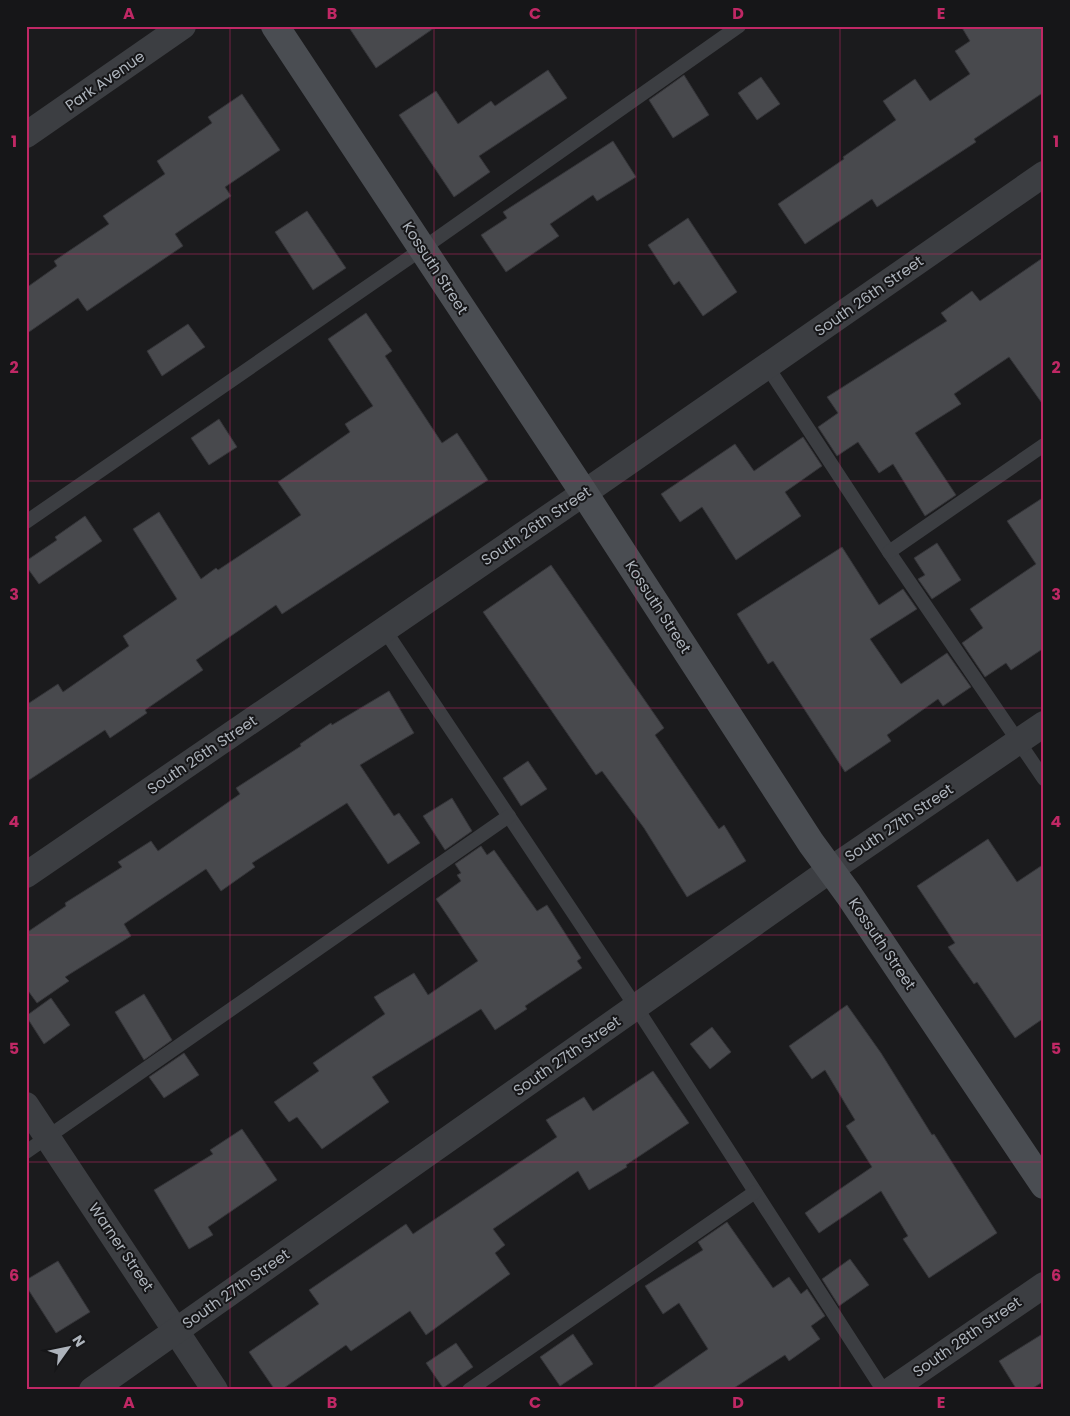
<svg xmlns="http://www.w3.org/2000/svg" width="1070" height="1416" font-family="Poppins,sans-serif">
  <style>
    .building { fill: #48494d; stroke: #353539 }
    .lines { fill: none; stroke-linecap: round; stroke-linejoin: round }
    .lane { stroke: #3c3e42; stroke-width: 14 }
    .street { stroke: #3c3e42; stroke-width: 26 }
    .secondary { stroke: #4a4d52; stroke-width: 28 }
    .grid { fill: none; stroke: #c02865; stroke-width: 1; stroke-opacity: 0.55 }
    .labels { text-anchor: middle; stroke-width: 4; stroke-linejoin: round; paint-order: stroke }
    .street-label { font-size: 15px; fill: #aeb4bc; stroke: #161618 }
    .neatline { fill: none; stroke: #c02865; stroke-width: 2 }
    .grid-label { font-size: 16px; text-anchor: middle; font-weight: bold; fill: #c02865 }
  </style>
  <rect width="100%" height="100%" fill="#1b1b1d"/>
  <g class="building">
    <polygon points="348,26 437,26 376,68"/>
    <polygon points="961,26 1044,26 1044,92 974,139 976,142 877,207 872,199 805,244 778,204 844,159 843,157 896,120 883,101 915,79 930,101 970,74 955,51 970,41"/>
    <polygon points="548,70 567,98 479,156 490,172 454,197 399,115 436,91 458,124 491,101 495,106"/>
    <polygon points="684,75 709,115 673,138 649,100"/>
    <polygon points="761,77 780,104 757,120 738,93"/>
    <polygon points="242,94 280,150 225,187 231,196 175,234 183,246 87,311 78,298 26,334 26,288 57,266 54,261 109,224 103,216 165,174 157,161 212,123 208,117"/>
    <polygon points="613,141 636,177 597,201 593,195 550,224 559,236 506,272 481,235 507,218 503,212"/>
    <polygon points="307,211 346,268 313,290 275,232"/>
    <polygon points="688,218 737,292 703,316 679,281 674,285 648,245"/>
    <polygon points="1044,257 1044,406 1009,357 954,394 961,404 915,433 956,495 925,516 893,464 879,473 858,442 837,456 818,427 838,413 827,397 947,321 941,313 972,291 980,301"/>
    <polygon points="366,313 392,351 385,356 442,443 457,433 488,480 282,614 276,605 196,660 203,670 145,710 147,713 110,738 105,730 26,782 26,705 58,684 63,692 129,646 123,636 177,599 133,529 159,512 201,579 216,568 218,570 301,515 278,482 350,432 345,424 373,406 328,339"/>
    <polygon points="188,324 205,347 162,376 147,351"/>
    <polygon points="219,419 237,447 209,465 191,438"/>
    <polygon points="803,437 822,466 785,492 801,516 736,560 702,507 680,522 661,494 735,444 754,471"/>
    <polygon points="1044,497 1044,648 1011,670 1006,663 985,677 962,643 983,628 970,609 1036,564 1007,521"/>
    <polygon points="85,516 102,541 39,584 26,566 26,561 57,540 55,537"/>
    <polygon points="937,543 961,580 932,599 918,579 925,575 914,558"/>
    <polygon points="842,547 879,605 903,589 917,609 870,639 901,684 947,653 971,687 943,706 938,699 887,735 891,741 845,772 773,661 768,664 737,614"/>
    <polygon points="551,565 664,728 655,735 719,829 724,825 746,861 687,897 644,828 602,771 596,775 483,612"/>
    <polygon points="389,691 414,733 360,765 394,816 399,813 420,843 388,864 347,803 252,863 255,867 221,891 206,869 124,924 131,936 65,977 69,981 37,1003 26,988 26,933 66,906 65,903 122,867 118,862 151,841 158,851 240,794 236,788 301,746 300,744 331,723 332,725"/>
    <polygon points="528,761 547,789 521,806 503,778"/>
    <polygon points="452,798 472,831 445,850 423,816"/>
    <polygon points="988,839 1017,882 1044,864 1044,1018 1015,1038 977,982 974,984 948,947 955,943 917,886"/>
    <polygon points="481,846 487,855 494,850 537,911 547,905 581,958 577,961 582,968 525,1006 527,1009 495,1030 481,1009 372,1077 389,1102 322,1149 297,1117 289,1122 274,1102 319,1071 313,1063 385,1014 374,997 414,973 428,995 478,961 436,899 461,881 457,875 461,873 455,864"/>
    <polygon points="144,994 172,1040 144,1060 115,1012"/>
    <polygon points="51,998 70,1025 44,1044 26,1016"/>
    <polygon points="847,1005 881,1053 932,1135 934,1134 997,1233 929,1278 903,1239 908,1236 881,1191 819,1233 805,1213 872,1167 846,1126 855,1120 825,1070 812,1079 789,1046"/>
    <polygon points="712,1027 731,1052 710,1069 690,1044"/>
    <polygon points="184,1053 199,1075 164,1098 149,1077"/>
    <polygon points="653,1071 689,1123 626,1165 627,1167 589,1190 578,1171 493,1229 505,1245 495,1253 510,1274 426,1335 410,1311 351,1351 346,1345 281,1390 275,1390 249,1352 319,1304 309,1290 406,1224 413,1234 557,1137 546,1120 584,1097 593,1111"/>
    <polygon points="242,1129 277,1180 208,1227 213,1235 189,1249 154,1190 213,1154 210,1150"/>
    <polygon points="727,1222 773,1288 789,1277 801,1294 807,1289 825,1316 811,1326 820,1339 789,1361 785,1355 731,1390 649,1390 708,1349 679,1303 663,1314 645,1286 703,1250 698,1242"/>
    <polygon points="850,1259 869,1285 839,1306 822,1279"/>
    <polygon points="58,1261 90,1312 56,1333 26,1286 26,1280"/>
    <polygon points="1044,1333 1044,1381 1030,1390 1017,1390 999,1361"/>
    <polygon points="573,1334 593,1364 560,1386 540,1357"/>
    <polygon points="456,1343 473,1367 443,1388 426,1363"/>
  </g>
  <g class="lines">
    <g class="lane">
      <polyline points="767,366 889,552 1044,779"/>
      <polyline points="26,522 422,249 739,26"/>
      <polyline points="889,552 1044,445"/>
      <polyline points="384,629 636,1007 883,1390"/>
      <polyline points="26,1152 509,816"/>
      <polyline points="469,1390 755,1192"/>
    </g>
    <g class="street">
      <polyline points="26,135 183,26"/>
      <polyline points="26,875 584,493 1044,174"/>
      <polyline points="26,1105 215,1390"/>
      <polyline points="92,1390 830,870 1044,724"/>
      <polyline points="891,1390 1044,1285"/>
    </g>
    <polyline class="secondary" points="275,26 584,493 811,843 849,895 1044,1185"/>
  </g>
  <path class="grid" d="M 230,26 L 230,1390M 434,26 L 434,1390M 636,26 L 636,1390M 840,26 L 840,1390M 26,254 L 1044,254M 26,481 L 1044,481M 26,708 L 1044,708M 26,935 L 1044,935M 26,1162 L 1044,1162"/>
  <g class="labels">
    <g class="street-label">
      <text transform="translate(105 81) rotate(-35)" y="5">Park Avenue</text>
      <text transform="translate(435 268) rotate(57)" y="5">Kossuth Street</text>
      <text transform="translate(869 296) rotate(-35)" y="5">South 26th Street</text>
      <text transform="translate(536 526) rotate(-34)" y="5">South 26th Street</text>
      <text transform="translate(658 607) rotate(57)" y="5">Kossuth Street</text>
      <text transform="translate(202 755) rotate(-34)" y="5">South 26th Street</text>
      <text transform="translate(899 823) rotate(-34)" y="5">South 27th Street</text>
      <text transform="translate(882 944) rotate(56)" y="5">Kossuth Street</text>
      <text transform="translate(567 1056) rotate(-35)" y="5">South 27th Street</text>
      <text transform="translate(121 1247) rotate(56)" y="5">Warner Street</text>
      <text transform="translate(236 1289) rotate(-35)" y="5">South 27th Street</text>
      <text transform="translate(967 1337) rotate(-35)" y="5">South 28th Street</text>
    </g>
  </g>
  <rect width="1070" height="1416" fill="none" stroke="#161618" stroke-width="55"/>
  <g transform="translate(68 1348) rotate(57)" stroke="#161618" stroke-width="4" paint-order="stroke">
  <path d="M0-4L9 19L0 12L-9 19Z" fill="#aeb4bc"/>
  <text y="-8" font-size="14" font-weight="bold" text-anchor="middle" fill="#aeb4bc">N</text>
  </g>
  <rect x="28" y="28" width="1014" height="1360" class="neatline"/>
  <g class="grid-label">
    <text x="129" y="19">A</text>
    <text x="332" y="19">B</text>
    <text x="535" y="19">C</text>
    <text x="738" y="19">D</text>
    <text x="941" y="19">E</text>
    <text x="14" y="147">1</text>
    <text x="1056" y="147">1</text>
    <text x="14" y="373">2</text>
    <text x="1056" y="373">2</text>
    <text x="14" y="600">3</text>
    <text x="1056" y="600">3</text>
    <text x="14" y="827">4</text>
    <text x="1056" y="827">4</text>
    <text x="14" y="1054">5</text>
    <text x="1056" y="1054">5</text>
    <text x="14" y="1281">6</text>
    <text x="1056" y="1281">6</text>
    <text x="129" y="1408">A</text>
    <text x="332" y="1408">B</text>
    <text x="535" y="1408">C</text>
    <text x="738" y="1408">D</text>
    <text x="941" y="1408">E</text>
  </g>
</svg>
